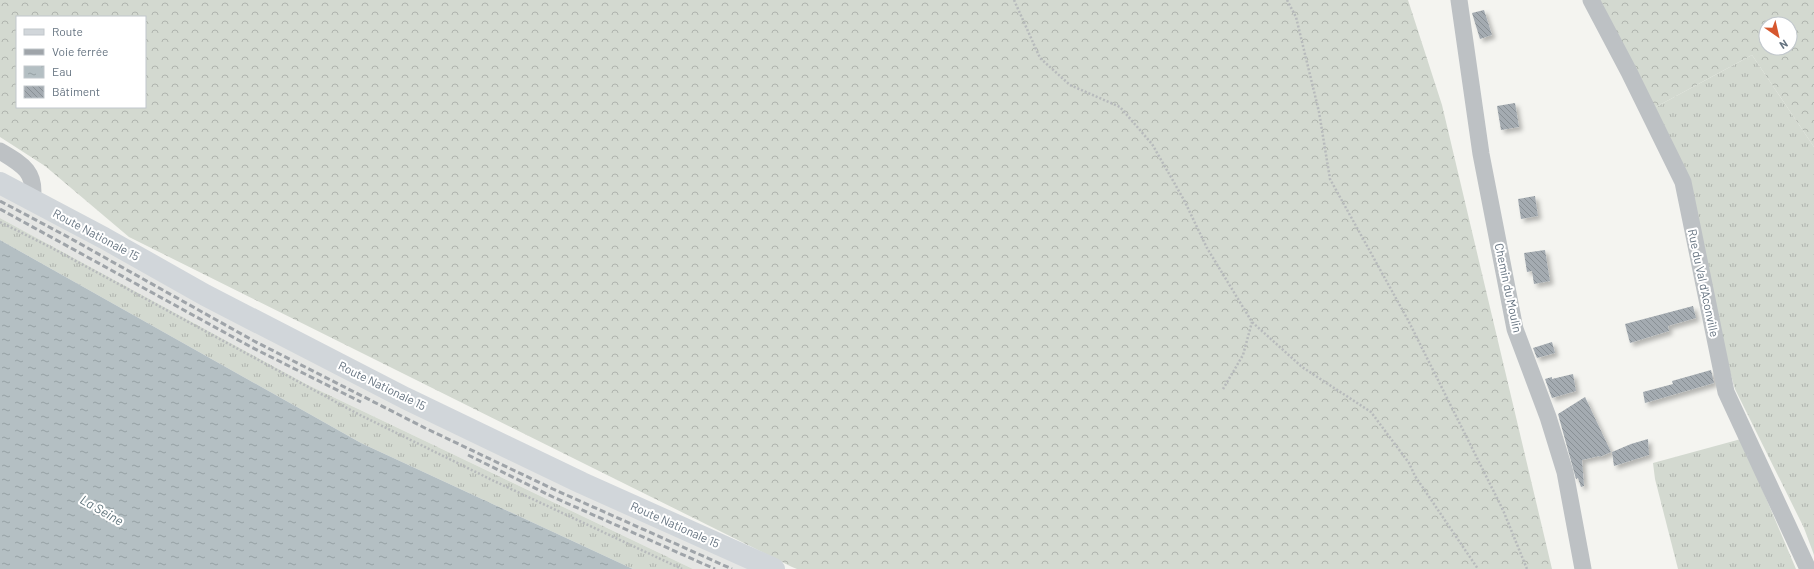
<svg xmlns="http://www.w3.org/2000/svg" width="1814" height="569" font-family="Barlow,sans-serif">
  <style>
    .built { fill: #e5e6e4 }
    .grass { fill: url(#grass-tufts) }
    .forest { fill: url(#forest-crowns); fill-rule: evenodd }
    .water { fill: url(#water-ripples) }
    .building { fill: url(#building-back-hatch); filter: url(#shadow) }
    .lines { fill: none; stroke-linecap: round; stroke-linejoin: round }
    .path { stroke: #b7babc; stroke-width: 2.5; stroke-dasharray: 2 2; stroke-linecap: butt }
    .minor { stroke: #bdc1c4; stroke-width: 17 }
    .major { stroke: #d1d6da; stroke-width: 22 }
    .rail { stroke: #9fa4a9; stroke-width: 3; stroke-dasharray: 6 3; stroke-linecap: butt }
    .labels { text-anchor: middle; stroke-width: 4; stroke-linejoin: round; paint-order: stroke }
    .street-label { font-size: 12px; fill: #657380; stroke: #fff }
    .water-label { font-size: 13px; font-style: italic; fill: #61757d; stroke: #fff }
  </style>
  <defs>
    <pattern id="grass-tufts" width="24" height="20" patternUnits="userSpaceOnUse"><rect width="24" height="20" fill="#d3d9d0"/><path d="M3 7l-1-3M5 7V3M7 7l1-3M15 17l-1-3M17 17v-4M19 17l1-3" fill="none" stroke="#afb4ae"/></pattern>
    <pattern id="forest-crowns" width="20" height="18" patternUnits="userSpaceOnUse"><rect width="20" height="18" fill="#d3d9d0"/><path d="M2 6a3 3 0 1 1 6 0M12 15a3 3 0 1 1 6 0" fill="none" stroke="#afb4ae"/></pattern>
    <pattern id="water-ripples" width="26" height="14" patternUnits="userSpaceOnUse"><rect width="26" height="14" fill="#b4bfc3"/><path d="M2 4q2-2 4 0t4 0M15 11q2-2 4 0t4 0" fill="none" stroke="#96a0a4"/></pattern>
    <pattern id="building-back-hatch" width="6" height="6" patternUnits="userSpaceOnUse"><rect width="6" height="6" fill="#a4abb1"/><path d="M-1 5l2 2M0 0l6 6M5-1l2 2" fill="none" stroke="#899095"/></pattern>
    <filter id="shadow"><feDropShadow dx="3.5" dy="3.5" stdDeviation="2" flood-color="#0004"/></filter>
  </defs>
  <rect width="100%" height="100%" fill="#f4f4f0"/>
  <polygon class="built" points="0,192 755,569 693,569 308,385 0,218"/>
  <g class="grass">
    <polygon points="1752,55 1814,147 1814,555 1804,528 1735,389 1654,108"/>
    <polygon points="0,218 308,385 693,569 633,569 361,443 0,240"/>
    <polygon points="1741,439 1796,569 1678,569 1655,479 1653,463"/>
  </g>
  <g class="forest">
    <path d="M 0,0 L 1408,0 L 1442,105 L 1552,569 L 797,569 L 792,567 L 129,237 L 45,166 L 0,137 ZM 17,17 L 145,17 L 145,107 L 17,107 Z"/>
    <path d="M 1595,0 L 1814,0 L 1814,147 L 1752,55 L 1654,108 ZM 1766,24 L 1790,24 L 1790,48 L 1766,48 Z"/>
  </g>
  <polygon class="water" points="0,240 361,443 633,569 0,569"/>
  <g class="building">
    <polygon points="1484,10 1492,35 1480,39 1472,13"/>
    <polygon points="1515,103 1519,127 1501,130 1497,106"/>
    <polygon points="1535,196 1538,216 1521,219 1518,199"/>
    <polygon points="1545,250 1550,281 1534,284 1532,271 1527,272 1524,253"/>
    <polygon points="1693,306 1696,318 1668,326 1669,331 1630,343 1625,324"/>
    <polygon points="1552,342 1555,353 1537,358 1533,348"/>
    <polygon points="1711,370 1714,383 1645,403 1643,392 1673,384 1672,381"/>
    <polygon points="1573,374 1576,391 1552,398 1545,379 1552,377 1552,379"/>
    <polygon points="1585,397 1611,452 1600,457 1599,456 1582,460 1584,486 1581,487 1578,478 1576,479 1558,414"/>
    <polygon points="1648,439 1649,455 1614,466 1612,452 1631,444"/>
  </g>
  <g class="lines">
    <g class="path">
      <polyline points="1014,0 1040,58 1070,85 1120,107 1152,144 1184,200 1207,248 1252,322 1302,367 1371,412 1409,463 1415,476 1478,569"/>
      <polyline points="1287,0 1296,17 1319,112 1330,179 1408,320 1503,510 1527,569"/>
      <polyline points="0,222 52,248 358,414 494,481 682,569"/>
      <polyline points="1223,389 1243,355 1252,322"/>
    </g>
    <g class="minor">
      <polyline points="1459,0 1481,154 1515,329 1548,417 1565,472 1583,569"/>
      <polyline points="1591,0 1629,72 1683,182 1726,392 1808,569"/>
      <path d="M 0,151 C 22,164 37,172 32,201"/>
    </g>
    <polyline class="major" points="0,183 104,238 205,295 405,398 582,483 774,569"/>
    <g class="rail">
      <polyline points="0,201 68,237 254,341 425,428 553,489 732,569"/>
      <polyline points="0,209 251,347 361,402"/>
      <polyline points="468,455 553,497 715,569"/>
    </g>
  </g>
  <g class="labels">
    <g class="street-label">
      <text transform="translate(96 235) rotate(28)" y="4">Route Nationale 15</text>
      <text transform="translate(1703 283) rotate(78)" y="4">Rue du Val d'Aconville</text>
      <text transform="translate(1508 288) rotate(78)" y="4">Chemin du Moulin</text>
      <text transform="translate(382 386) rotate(26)" y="4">Route Nationale 15</text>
      <text transform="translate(675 525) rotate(24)" y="4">Route Nationale 15</text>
    </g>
    <g class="water-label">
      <text transform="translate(102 510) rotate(30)" y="5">La Seine</text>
    </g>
  </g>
  <rect x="16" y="16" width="130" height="92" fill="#ffffff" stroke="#c1c7cc"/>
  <rect x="24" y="29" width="20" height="6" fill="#d1d6da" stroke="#c1c7cc"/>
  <text x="52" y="36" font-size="12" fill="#657380">Route</text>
  <rect x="24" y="49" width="20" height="6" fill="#9fa4a9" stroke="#c1c7cc"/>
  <text x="52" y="56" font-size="12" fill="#657380">Voie ferrée</text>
  <rect x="24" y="66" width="20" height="12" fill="url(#water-ripples)" stroke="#c1c7cc"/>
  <text x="52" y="76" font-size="12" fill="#657380">Eau</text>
  <rect x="24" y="86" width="20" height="12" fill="url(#building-back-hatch)" stroke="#c1c7cc"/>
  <text x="52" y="96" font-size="12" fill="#657380">Bâtiment</text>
  <g transform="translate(1778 36) rotate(146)"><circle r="19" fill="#ffffff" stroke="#c1c7cc"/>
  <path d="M0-3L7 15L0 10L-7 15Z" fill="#d6572e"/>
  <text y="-6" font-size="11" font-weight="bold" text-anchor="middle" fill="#657380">N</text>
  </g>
</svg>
